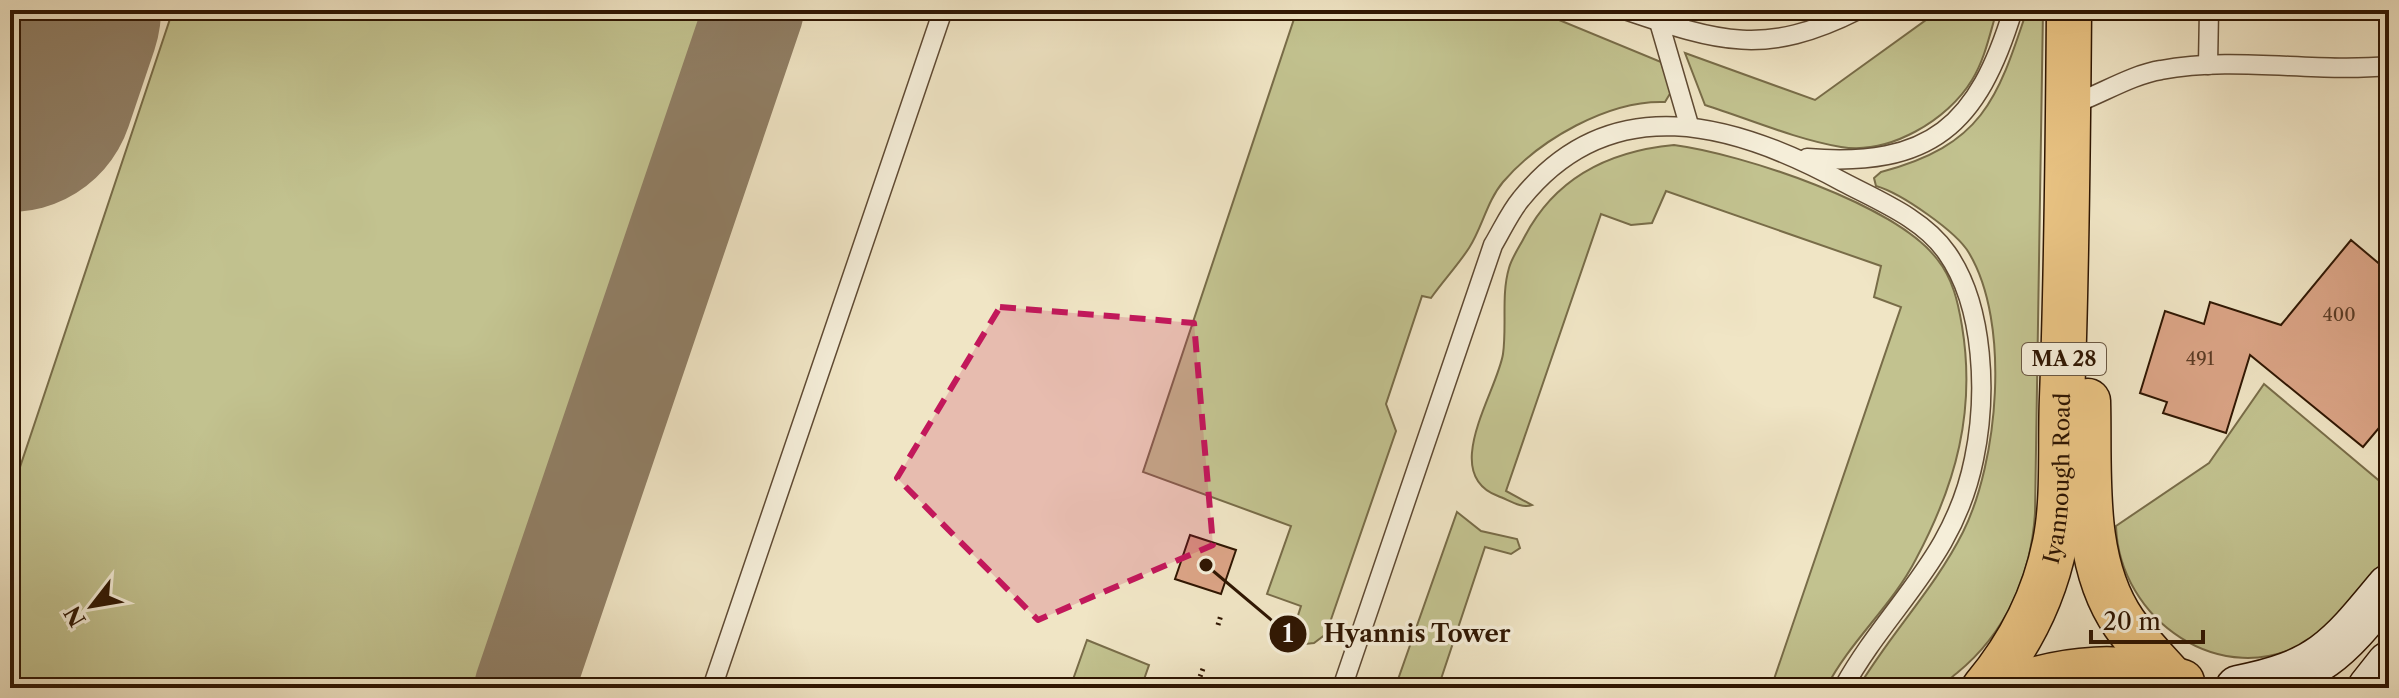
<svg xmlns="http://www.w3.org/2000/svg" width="2399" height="698" font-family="'Libre Caslon Text',serif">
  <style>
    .green { fill: #c2c28f; stroke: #786c48; stroke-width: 2 }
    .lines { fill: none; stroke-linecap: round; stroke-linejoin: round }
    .taxiway { stroke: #907e64; stroke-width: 100 }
    .runway { stroke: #907e64; stroke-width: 250 }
    .building { fill: #dba486; stroke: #2f1602; stroke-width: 2 }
    .lane-casing { stroke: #5f4a33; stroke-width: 21 }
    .secondary-casing { stroke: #2f1602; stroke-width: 47 }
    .primary-casing { stroke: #2f1602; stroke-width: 47 }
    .path { stroke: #2f1602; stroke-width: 5; stroke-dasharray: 2 4; stroke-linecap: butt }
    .lane { stroke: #f5eed9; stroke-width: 18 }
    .secondary { stroke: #f5eed9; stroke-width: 44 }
    .primary { stroke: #e8c282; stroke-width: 44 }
    .marked { fill: #c2185b; fill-opacity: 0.2; stroke: #c2185b; stroke-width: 6; stroke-dasharray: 16 10; stroke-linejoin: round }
    .labels { text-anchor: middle; stroke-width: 7; stroke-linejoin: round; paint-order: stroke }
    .number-label { font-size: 18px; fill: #5a3a23 }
    .shield { fill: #f5eed9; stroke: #6a5742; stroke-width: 2 }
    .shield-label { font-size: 20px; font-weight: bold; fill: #2f1602 }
    .street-label { font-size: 22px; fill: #2f1602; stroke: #f5eed9 }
    .leader { fill: none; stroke: #2f1602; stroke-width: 3 }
    .callout-dot { fill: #2f1602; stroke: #f5eed9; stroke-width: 3 }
    .mark-label { font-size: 24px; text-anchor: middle; font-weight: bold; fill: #fff }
    .callout-label { font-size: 24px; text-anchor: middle; font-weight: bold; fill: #2f1602; stroke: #f5eed9; stroke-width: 7; stroke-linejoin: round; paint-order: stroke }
  </style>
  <rect width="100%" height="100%" fill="#f0e5c5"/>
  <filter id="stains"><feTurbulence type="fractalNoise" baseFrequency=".0025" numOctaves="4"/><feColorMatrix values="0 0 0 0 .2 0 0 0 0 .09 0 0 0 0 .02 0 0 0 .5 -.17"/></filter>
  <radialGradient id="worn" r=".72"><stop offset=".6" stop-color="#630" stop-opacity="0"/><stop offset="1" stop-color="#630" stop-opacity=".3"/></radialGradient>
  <g class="green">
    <polygon points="173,10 708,10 476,688 10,688 10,497"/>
    <path d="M 1297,10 L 1535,10 L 1661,62 L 1671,92 L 1665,102 C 1608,100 1539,140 1503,182 C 1487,201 1482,228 1469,248 C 1458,265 1443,281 1431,298 L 1422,296 L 1386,404 L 1396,431 L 1326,634 L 1314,643 L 1296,645 L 1292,634 L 1301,606 L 1267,594 L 1291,526 L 1143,472 Z"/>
    <path d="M 1688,10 L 1814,10 C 1770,25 1732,21 1688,10 Z"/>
    <path d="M 1933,10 L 1997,10 C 1990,33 1985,59 1972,80 C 1948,120 1889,155 1841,147 C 1795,139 1749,119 1705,105 L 1685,53 L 1815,100 L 1930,17 Z"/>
    <path d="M 2027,10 L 2043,10 L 2035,513 C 2031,576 2006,633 1957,673 C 1951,677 1944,686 1937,688 C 1924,693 1875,688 1858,688 C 1890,634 1935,588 1963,532 C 1998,462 2011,323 1969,253 C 1957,232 1901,193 1876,186 L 1874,178 L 1881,172 C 1982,145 1997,101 2027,10 Z"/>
    <path d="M 1674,145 C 1742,154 1895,204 1937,259 C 1953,279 1958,302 1962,326 C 1976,411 1956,484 1916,559 C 1892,606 1850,641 1826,688 L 1771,688 L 1901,307 L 1874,297 L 1881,266 L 1666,191 L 1652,223 L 1631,225 L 1601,214 L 1506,491 L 1532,505 C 1521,509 1509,500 1498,496 C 1439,474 1497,392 1503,354 C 1507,326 1501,295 1509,268 C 1512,257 1520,246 1525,236 C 1556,177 1610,151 1674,145 Z"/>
    <path d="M 2264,384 L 2389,489 C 2389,508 2393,532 2389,550 C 2386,564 2364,582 2355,593 C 2341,610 2327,630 2308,641 C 2222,692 2119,620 2116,526 L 2209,463 Z"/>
    <polygon points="1457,512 1481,531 1517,539 1520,548 1511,554 1485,547 1438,688 1395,688"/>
    <polygon points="1087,640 1149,665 1141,688 1070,688"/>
  </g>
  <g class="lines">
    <polyline class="taxiway" points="524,688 754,10"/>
    <polyline class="runway" points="10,87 36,10"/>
  </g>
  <g class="building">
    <polygon points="2351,240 2389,272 2389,416 2363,447 2250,355 2226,433 2163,413 2167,402 2140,393 2165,311 2204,324 2210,302 2281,325"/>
    <polygon points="1190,535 1236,550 1221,594 1175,579"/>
  </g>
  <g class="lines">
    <g class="lane-casing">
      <g id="lane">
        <path d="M 1625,10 C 1719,42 1765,57 1858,10"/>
        <polyline points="1659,22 1689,125"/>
        <polyline points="2208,65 2209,10"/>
        <path d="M 2081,101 C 2106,91 2135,74 2161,70 C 2236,56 2313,73 2389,66"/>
        <path d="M 1807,158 C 1931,168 1978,125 2013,10"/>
        <polyline points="712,688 943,10"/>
        <path d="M 1342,688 L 1493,245 C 1502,230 1510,212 1521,199 C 1611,87 1735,123 1843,182 C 1879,201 1924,219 1947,253 C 1985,307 1987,397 1974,459 C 1954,559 1889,605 1843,688"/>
      </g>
    </g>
    <g class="secondary-casing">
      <g id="secondary">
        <path d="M 2238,688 C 2320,672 2337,650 2389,587"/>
        <polyline points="2370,688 2389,664"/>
      </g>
    </g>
    <g class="primary-casing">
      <g id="primary">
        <path d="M 2088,401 C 2090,473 2081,561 2124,623 C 2138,643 2156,661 2172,679"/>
        <path id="s1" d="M 1984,688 C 2020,645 2044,598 2055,543 C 2064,500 2060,443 2062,398 C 2067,269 2068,139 2069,10"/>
        <path d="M 2009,688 C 2065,667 2125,662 2182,682"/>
      </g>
    </g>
    <g class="path">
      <polyline points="1218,625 1221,615"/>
      <polyline points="1198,682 1204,666"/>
    </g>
    <use href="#lane" class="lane"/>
    <use href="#secondary" class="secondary"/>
    <use href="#primary" class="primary"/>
  </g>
  <path class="marked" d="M 1000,307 L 1194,323 L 1213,545 L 1038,620 L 897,478 Z"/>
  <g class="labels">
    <g class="number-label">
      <text x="2339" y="321">400</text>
      <text x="2200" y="365">491</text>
    </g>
    <rect class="shield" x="2022" y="343" width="84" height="32" rx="6"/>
    <g class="shield-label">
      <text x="2064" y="366">MA 28</text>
    </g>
    <g class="street-label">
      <text dy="8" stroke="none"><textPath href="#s1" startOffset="228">Iyannough Road</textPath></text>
    </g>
  </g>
  <path class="leader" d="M1206 565L1288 634"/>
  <g class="callout-dot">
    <circle cx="1206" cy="565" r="8"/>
    <circle cx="1288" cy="634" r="20"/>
  </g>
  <g class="mark-label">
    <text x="1288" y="642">1</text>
  </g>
  <g class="callout-label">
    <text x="1417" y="642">Hyannis Tower</text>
  </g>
  <rect width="2399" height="698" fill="none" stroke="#f0e5c5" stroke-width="40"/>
  <rect x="12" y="12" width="2375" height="674" fill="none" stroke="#2f1602" stroke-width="4"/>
  <rect x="20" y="20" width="2359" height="658" fill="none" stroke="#2f1602" stroke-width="2"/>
  <g transform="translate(92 606) rotate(239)" stroke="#f5eed9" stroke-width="6" paint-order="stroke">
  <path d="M0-6L14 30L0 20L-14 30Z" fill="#2f1602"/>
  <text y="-12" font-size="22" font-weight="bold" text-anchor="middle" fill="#2f1602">N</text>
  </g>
  <path d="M2091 630v12h112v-12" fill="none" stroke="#2f1602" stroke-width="4"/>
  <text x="2103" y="630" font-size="24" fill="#2f1602" stroke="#f5eed9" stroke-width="6" paint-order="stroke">20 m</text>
  <rect width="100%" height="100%" filter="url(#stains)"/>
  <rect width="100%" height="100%" fill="url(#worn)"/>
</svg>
